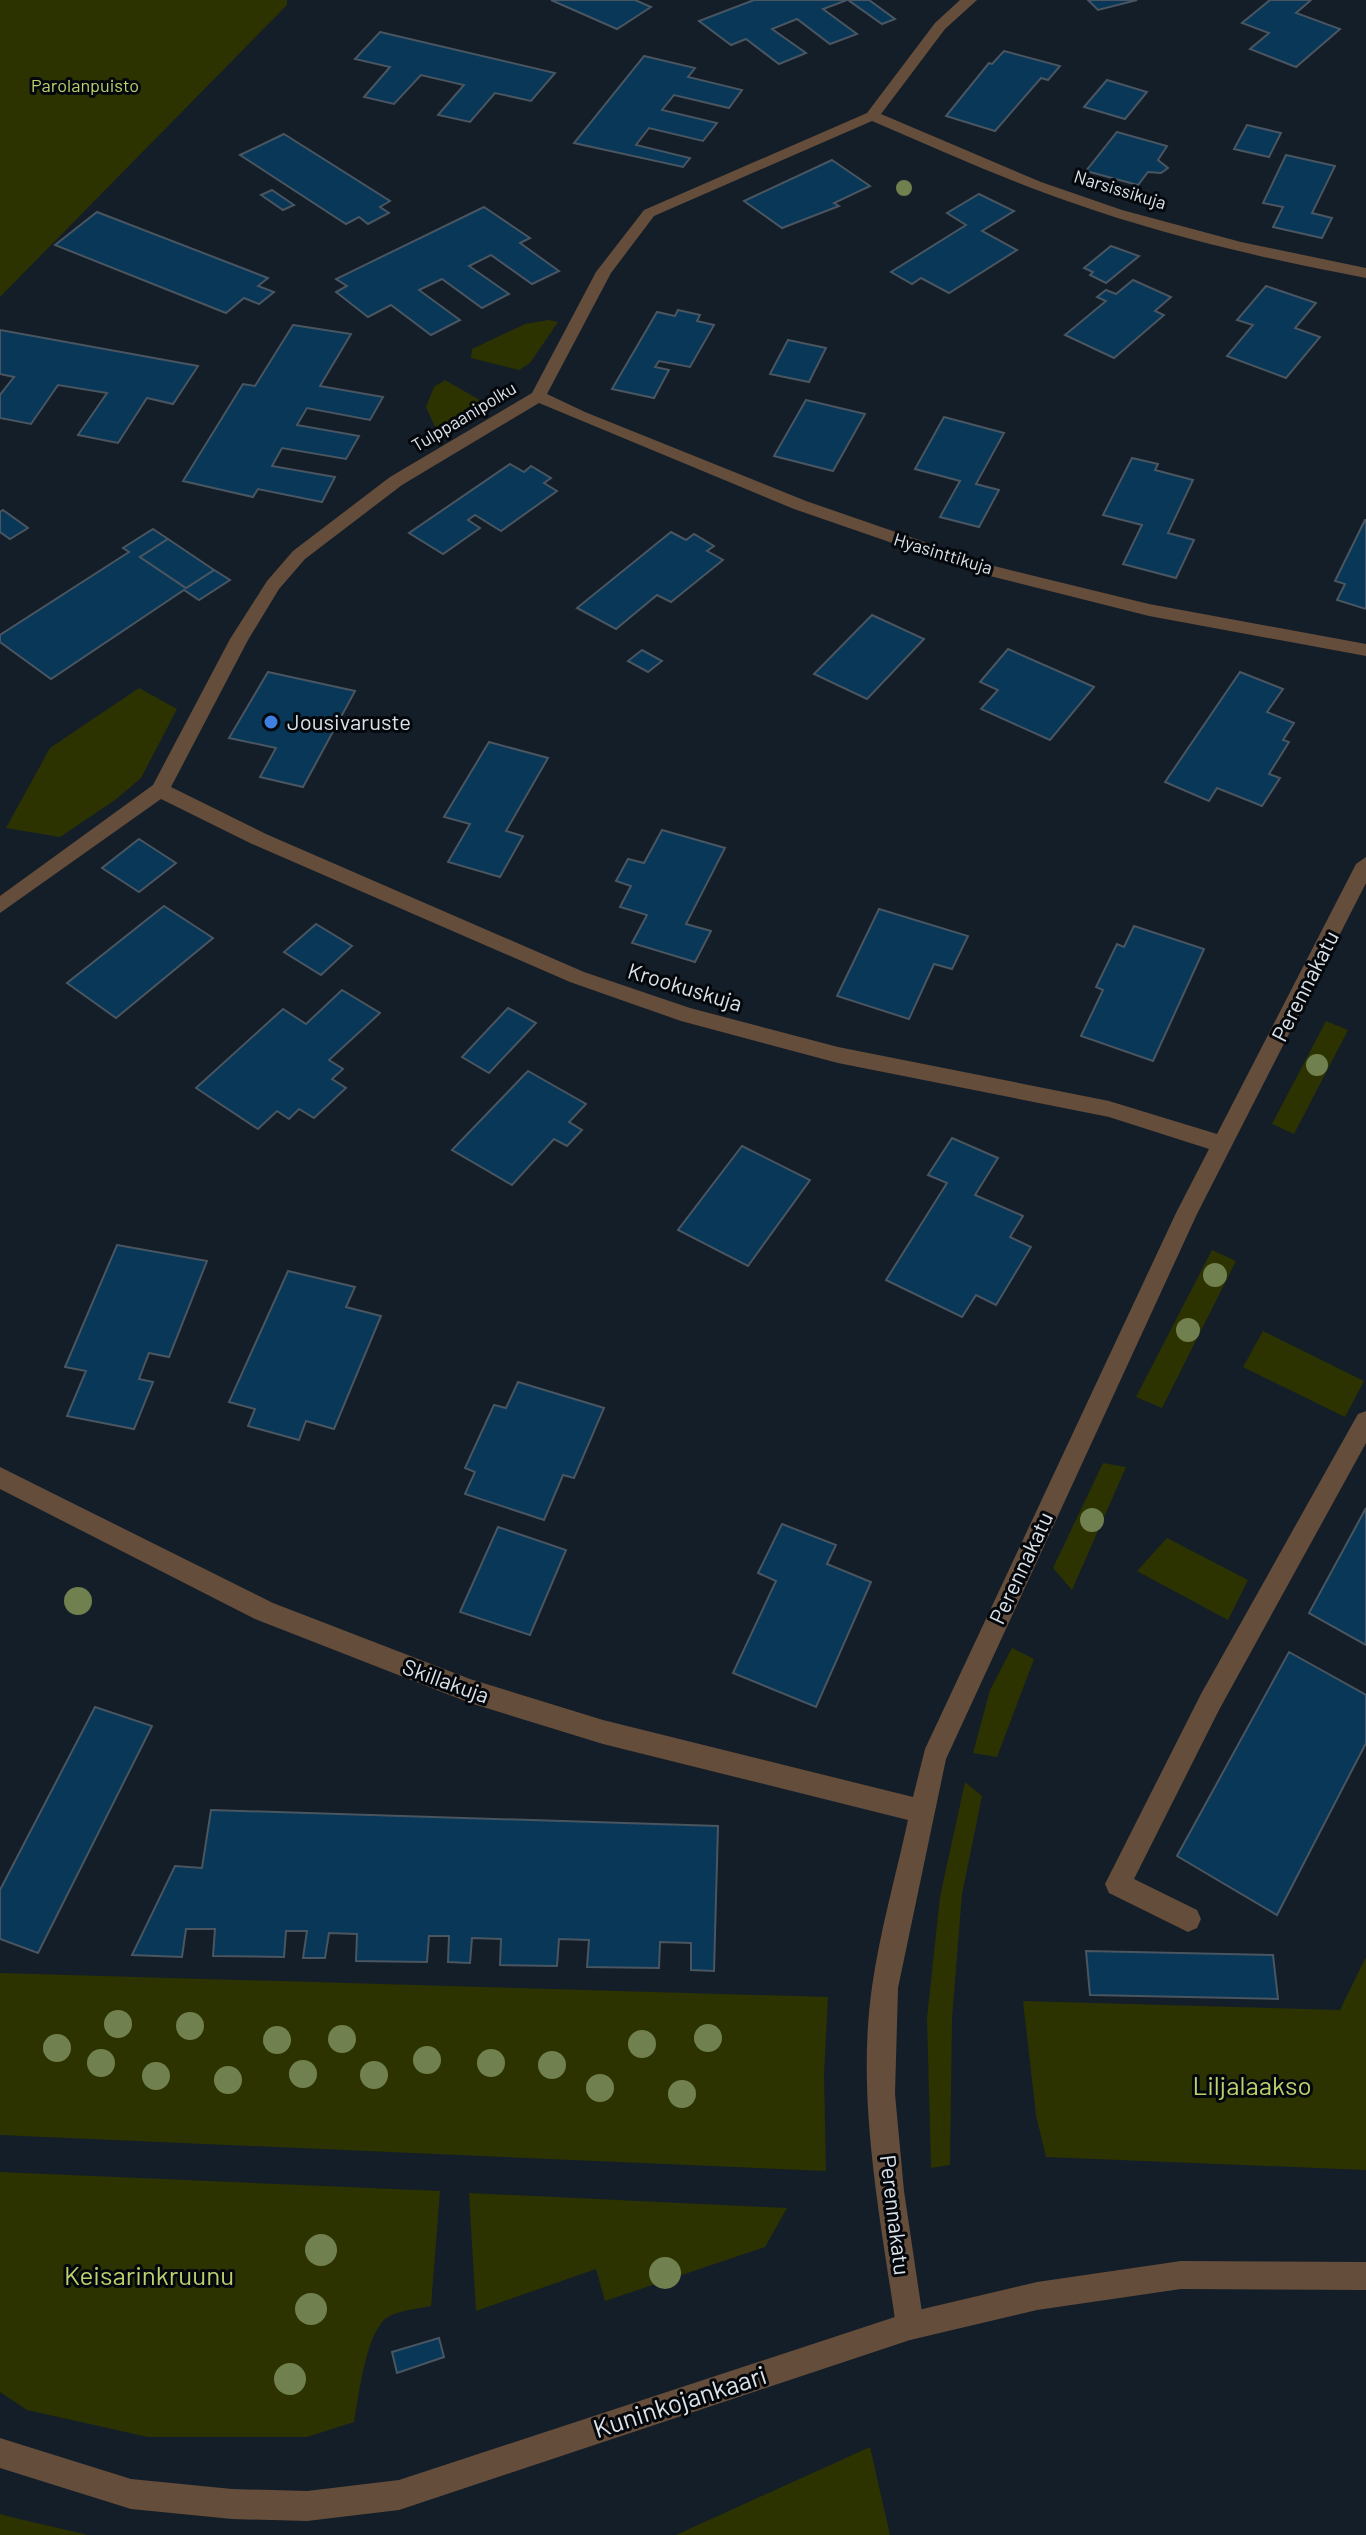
<svg xmlns="http://www.w3.org/2000/svg" width="1366" height="2535" font-family="Barlow,sans-serif">
  <style>
    .green { fill: #2c3301 }
    .building { fill: #083758; stroke: #495560; stroke-width: 2 }
    .lines { fill: none; stroke-linecap: round; stroke-linejoin: round }
    .minor { fill: #654d3b; fill-rule: evenodd }
    .tertiary { fill: #654d3b; fill-rule: evenodd }
    .tree { fill: #71804f }
    .shop-dot { fill: #3f7fe0; stroke: #04080c; stroke-width: 3 }
    .labels { text-anchor: middle; stroke-width: 6; stroke-linejoin: round; paint-order: stroke }
    .far-park-label { font-size: 18px; fill: #bdd16f; stroke: #04080c }
    .far-street-label { font-size: 18px; fill: #dbe2e8; stroke: #04080c }
    .poi-label { font-size: 22px; fill: #dbe2e8; stroke: #04080c; text-anchor: start }
    .street-label { font-size: 22px; fill: #dbe2e8; stroke: #04080c }
    .near-park-label { font-size: 26px; fill: #bdd16f; stroke: #04080c }
    .near-street-label { font-size: 26px; fill: #dbe2e8; stroke: #04080c }
  </style>
  <rect width="100%" height="100%" fill="#141e28"/>
  <g class="green">
    <polygon points="0,0 287,0 287,5 0,297"/>
    <polygon points="549,320 558,322 530,363 519,370 471,358 472,349 525,324"/>
    <polygon points="445,380 483,402 476,414 450,430 435,427 426,407 434,387"/>
    <polygon points="139,688 177,709 141,778 115,800 60,837 6,828 50,748"/>
    <polygon points="1326,1021 1348,1030 1294,1134 1272,1124"/>
    <polygon points="1212,1250 1236,1261 1162,1408 1136,1397"/>
    <polygon points="1263,1331 1364,1381 1345,1417 1243,1367"/>
    <polygon points="1103,1463 1126,1467 1072,1590 1053,1568"/>
    <polygon points="1167,1538 1248,1580 1228,1620 1137,1571"/>
    <polygon points="1012,1648 1034,1659 997,1757 973,1753 990,1690"/>
    <polygon points="965,1782 982,1796 962,1894 952,2018 950,2165 931,2168 927,2018 940,1897"/>
    <polygon points="1366,1957 1366,2170 1046,2157 1036,2115 1023,2001 1340,2010"/>
    <polygon points="0,1973 828,1997 824,2075 826,2171 0,2135"/>
    <path d="M 0,2172 L 440,2191 L 431,2306 C 417,2309 400,2310 388,2317 C 366,2330 359,2397 354,2422 L 307,2437 L 148,2437 L 27,2410 L 0,2392 Z"/>
    <polygon points="469,2193 787,2208 765,2247 605,2301 596,2269 476,2311"/>
    <polygon points="870,2447 890,2535 676,2535"/>
    <polygon points="0,2514 11,2517 88,2535 0,2535"/>
  </g>
  <g class="building">
    <polygon points="551,0 635,0 651,7 617,29"/>
    <polygon points="754,0 847,0 823,9 857,34 830,44 797,19 772,29 806,53 779,64 746,39 731,45 699,21"/>
    <polygon points="848,0 869,0 895,19 882,24"/>
    <polygon points="1088,0 1137,0 1098,10"/>
    <polygon points="1270,0 1311,0 1296,13 1340,29 1296,67 1250,49 1269,33 1242,23"/>
    <polygon points="380,32 555,73 531,101 495,93 470,122 438,115 464,85 421,75 394,104 364,97 390,67 355,59"/>
    <polygon points="1004,51 1060,66 1048,80 1041,78 995,131 946,116 989,63 992,64"/>
    <polygon points="644,56 695,68 688,77 742,90 729,108 674,95 662,110 717,123 703,141 649,128 636,145 690,158 683,167 574,143"/>
    <polygon points="1107,80 1147,92 1125,119 1084,107"/>
    <polygon points="1247,125 1281,133 1269,157 1234,149"/>
    <polygon points="1117,132 1167,146 1158,160 1168,168 1161,173 1148,172 1138,185 1086,171"/>
    <polygon points="284,134 390,201 380,207 389,213 368,224 359,217 346,224 240,155"/>
    <polygon points="1286,155 1335,166 1312,213 1332,218 1322,238 1273,227 1283,207 1263,203"/>
    <polygon points="832,160 870,186 834,203 839,206 782,228 744,201"/>
    <polygon points="272,190 294,205 283,210 261,195"/>
    <polygon points="979,194 1014,211 982,231 1017,250 949,293 921,278 912,284 891,272 966,225 947,213"/>
    <polygon points="484,207 530,238 520,243 559,271 532,284 491,255 469,266 509,294 482,308 442,279 419,290 460,320 431,335 391,305 368,317 336,292 347,286 336,279"/>
    <polygon points="97,212 268,278 258,286 274,292 259,304 244,298 226,313 55,245"/>
    <polygon points="1111,246 1139,256 1106,283 1090,275 1093,272 1084,268"/>
    <polygon points="1133,280 1171,297 1155,311 1164,315 1114,358 1065,335 1106,301 1097,297 1106,290 1116,294"/>
    <polygon points="1266,286 1316,303 1295,328 1320,337 1286,378 1227,356 1253,325 1237,320"/>
    <polygon points="678,310 700,315 697,321 714,325 690,367 659,361 655,367 669,370 654,398 612,389 657,312 675,316"/>
    <polygon points="293,325 351,334 320,386 383,397 370,420 307,408 297,425 359,436 346,459 282,448 272,466 335,477 322,502 258,489 253,497 183,481 243,384 255,386"/>
    <polygon points="0,330 198,366 173,404 147,398 118,443 78,435 107,393 58,385 31,424 0,418 0,395 14,377 0,374"/>
    <polygon points="788,340 826,348 809,382 770,374"/>
    <polygon points="806,400 865,414 833,471 774,456"/>
    <polygon points="944,417 1004,433 976,484 999,490 979,527 940,517 960,481 915,469"/>
    <polygon points="1132,458 1158,464 1155,470 1193,480 1168,533 1194,540 1176,578 1123,564 1142,525 1103,515"/>
    <polygon points="510,464 524,472 531,466 551,478 544,483 557,491 501,531 475,515 468,520 480,528 443,554 409,533"/>
    <polygon points="3,510 28,528 10,539 0,532 0,512"/>
    <polygon points="1365,520 1366,520 1366,609 1337,600 1345,584 1335,581"/>
    <polygon points="153,529 168,539 140,557 186,588 214,570 230,580 199,600 184,590 51,679 0,642 0,635 129,552 123,548"/>
    <polygon points="671,532 686,540 694,534 714,546 707,551 723,560 671,602 657,595 616,629 577,608"/>
    <polygon points="168,539 214,570 186,588 140,557"/>
    <polygon points="872,615 924,639 867,699 814,674"/>
    <polygon points="1008,649 1094,687 1050,740 981,709 998,690 980,682"/>
    <polygon points="642,650 662,661 648,672 628,661"/>
    <polygon points="268,672 355,691 303,787 260,777 276,748 229,738"/>
    <polygon points="1240,672 1283,689 1267,712 1294,723 1283,740 1289,742 1269,774 1280,778 1262,806 1217,788 1209,801 1165,782"/>
    <polygon points="489,742 548,758 506,831 523,836 500,877 448,862 470,824 444,817"/>
    <polygon points="662,830 725,848 686,924 711,931 695,962 632,943 647,915 620,907 631,886 616,881 628,859 644,863"/>
    <polygon points="139,839 176,863 139,892 102,868"/>
    <polygon points="164,906 213,938 116,1018 67,983"/>
    <polygon points="879,909 968,936 952,969 934,964 909,1019 837,996"/>
    <polygon points="316,924 352,946 321,975 284,952"/>
    <polygon points="1134,926 1204,949 1153,1061 1081,1036 1103,990 1096,987 1117,944 1124,947"/>
    <polygon points="342,990 380,1013 329,1060 343,1069 332,1079 346,1088 314,1118 299,1109 289,1119 277,1111 258,1129 196,1088 283,1009 306,1024"/>
    <polygon points="508,1008 536,1023 489,1073 462,1057"/>
    <polygon points="528,1071 586,1104 569,1122 582,1130 567,1146 554,1139 512,1185 452,1150"/>
    <polygon points="952,1138 998,1158 975,1195 1023,1216 1010,1237 1031,1247 996,1305 976,1295 962,1317 886,1280 947,1183 928,1175"/>
    <polygon points="742,1146 810,1180 748,1266 678,1230"/>
    <polygon points="117,1245 207,1261 169,1357 149,1353 139,1379 153,1382 134,1429 67,1416 86,1371 65,1367"/>
    <polygon points="288,1271 355,1287 346,1307 381,1316 334,1429 306,1421 299,1440 248,1426 255,1409 229,1402"/>
    <polygon points="518,1382 604,1408 574,1478 563,1475 544,1520 465,1494 475,1472 465,1468 494,1405 506,1408"/>
    <polygon points="1366,1508 1366,1645 1309,1613"/>
    <polygon points="782,1524 836,1545 827,1564 871,1582 816,1707 733,1673 776,1581 758,1573"/>
    <polygon points="498,1527 566,1550 530,1635 460,1612"/>
    <polygon points="1289,1652 1366,1695 1366,1743 1277,1915 1177,1856"/>
    <polygon points="95,1707 152,1726 38,1953 0,1939 0,1890"/>
    <polygon points="211,1810 718,1826 714,1971 691,1970 691,1943 660,1942 659,1968 587,1967 589,1940 559,1939 557,1966 500,1965 501,1939 472,1938 470,1963 448,1962 449,1936 429,1936 427,1962 356,1961 357,1934 329,1933 325,1958 303,1958 307,1931 286,1931 284,1957 213,1956 215,1929 186,1929 182,1957 132,1955 175,1866 202,1868"/>
    <polygon points="1086,1951 1273,1955 1278,1999 1090,1995"/>
    <polygon points="439,2338 444,2357 397,2373 392,2352"/>
  </g>
  <g class="lines">
    <g class="minor">
      <path d="M 960,0 L 977,0 L 945,29 L 881,114 L 1041,182 L 1122,210 L 1241,242 L 1366,268 L 1366,278 C 1266,259 1166,236 1070,202 C 1003,179 938,149 872,121 L 654,216 L 611,273 L 547,394 L 585,412 L 806,501 L 994,566 L 1149,604 L 1366,644 L 1366,656 L 1149,616 L 982,574 L 794,509 L 539,403 L 402,485 L 305,559 L 279,589 L 248,640 L 171,787 L 266,834 L 584,972 L 690,1008 L 838,1047 L 1109,1101 L 1217,1134 L 1356,864 L 1366,857 L 1366,883 L 1197,1214 L 946,1759 L 898,1988 L 895,2094 L 904,2191 L 924,2326 L 920,2336 L 910,2340 L 900,2336 L 896,2326 C 880,2216 856,2098 872,1987 C 880,1931 896,1875 908,1820 L 603,1744 L 470,1703 L 255,1619 L 0,1489 L 0,1467 L 273,1603 L 470,1679 L 603,1720 L 913,1797 L 925,1749 L 1176,1213 L 1209,1149 L 1109,1117 L 838,1063 L 681,1021 L 570,982 L 252,844 L 161,799 L 0,913 L 0,896 L 153,785 L 230,639 L 267,581 L 293,551 L 390,477 L 532,393 L 596,272 L 644,210 L 867,113 L 935,23 Z"/>
      <polygon points="1366,1411 1366,1443 1219,1710 1134,1879 1197,1910 1201,1919 1197,1928 1188,1932 1109,1893 1105,1884 1201,1694 1358,1414"/>
    </g>
    <polygon class="tertiary" points="1181,2261 1366,2262 1366,2290 1181,2289 1037,2310 910,2340 399,2510 307,2521 232,2519 131,2509 0,2468 0,2438 131,2479 232,2489 307,2491 399,2480 910,2312 1037,2282"/>
  </g>
  <g class="tree">
    <circle cx="904" cy="188" r="8"/>
    <circle cx="1317" cy="1065" r="11"/>
    <circle cx="1215" cy="1275" r="12"/>
    <circle cx="1188" cy="1330" r="12"/>
    <circle cx="1092" cy="1520" r="12"/>
    <circle cx="78" cy="1601" r="14"/>
    <circle cx="118" cy="2024" r="14"/>
    <circle cx="190" cy="2026" r="14"/>
    <circle cx="708" cy="2038" r="14"/>
    <circle cx="342" cy="2039" r="14"/>
    <circle cx="277" cy="2040" r="14"/>
    <circle cx="642" cy="2044" r="14"/>
    <circle cx="57" cy="2048" r="14"/>
    <circle cx="427" cy="2060" r="14"/>
    <circle cx="101" cy="2063" r="14"/>
    <circle cx="491" cy="2063" r="14"/>
    <circle cx="552" cy="2065" r="14"/>
    <circle cx="303" cy="2074" r="14"/>
    <circle cx="374" cy="2075" r="14"/>
    <circle cx="156" cy="2076" r="14"/>
    <circle cx="228" cy="2080" r="14"/>
    <circle cx="600" cy="2088" r="14"/>
    <circle cx="682" cy="2094" r="14"/>
    <circle cx="321" cy="2250" r="16"/>
    <circle cx="665" cy="2273" r="16"/>
    <circle cx="311" cy="2309" r="16"/>
    <circle cx="290" cy="2379" r="16"/>
  </g>
  <circle class="shop-dot" cx="271" cy="722" r="8"/>
  <g class="labels">
    <g class="far-park-label">
      <text x="85" y="92">Parolanpuisto</text>
    </g>
    <g class="far-street-label">
      <text transform="translate(1120 190) rotate(17)" y="6">Narsissikuja</text>
      <text transform="translate(464 417) rotate(-31)" y="6">Tulppaanipolku</text>
      <text transform="translate(943 554) rotate(17)" y="6">Hyasinttikuja</text>
    </g>
    <g class="poi-label">
      <text x="287" y="730">Jousivaruste</text>
    </g>
    <g class="street-label">
      <text transform="translate(1305 986) rotate(-63)" y="8">Perennakatu</text>
      <text transform="translate(685 987) rotate(17)" y="8">Krookuskuja</text>
      <text transform="translate(1021 1568) rotate(-65)" y="8">Perennakatu</text>
      <text transform="translate(446 1681) rotate(20)" y="8">Skillakuja</text>
      <text transform="translate(895 2215) rotate(83)" y="8">Perennakatu</text>
    </g>
    <g class="near-park-label">
      <text x="1252" y="2095">Liljalaakso</text>
      <text x="149" y="2285">Keisarinkruunu</text>
    </g>
    <g class="near-street-label">
      <text transform="translate(680 2402) rotate(-18)" y="9">Kuninkojankaari</text>
    </g>
  </g>
</svg>
